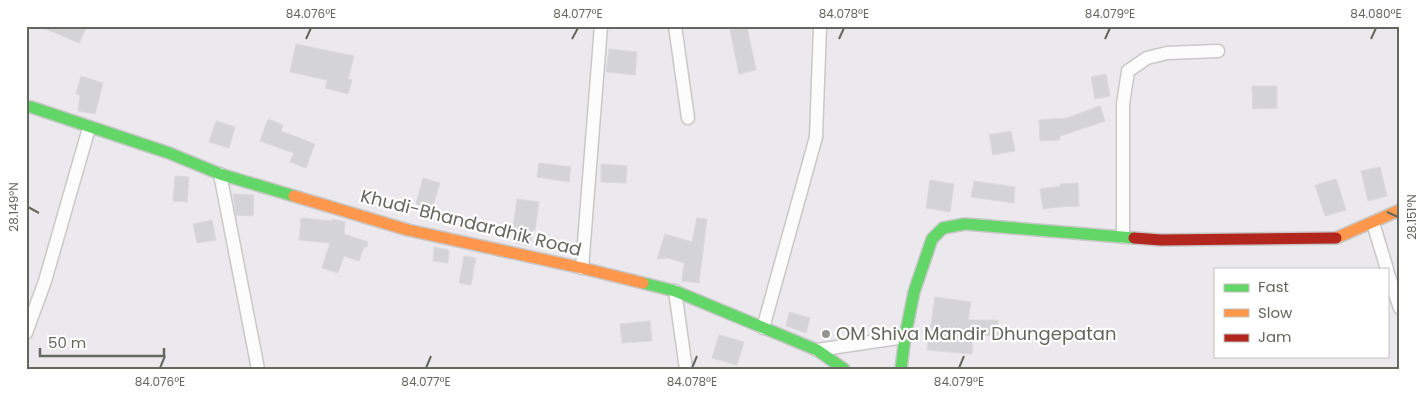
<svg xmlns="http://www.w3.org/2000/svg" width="1426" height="395" font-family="Poppins,sans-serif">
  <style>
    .building { fill: #d4d3d6; stroke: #dbd8de }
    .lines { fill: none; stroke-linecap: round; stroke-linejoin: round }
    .street-casing { stroke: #c8c8c7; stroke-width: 15 }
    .fast-casing { stroke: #c8c7c7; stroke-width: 14 }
    .slow-casing { stroke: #c8c7c7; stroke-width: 14 }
    .jam-casing { stroke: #c8c7c7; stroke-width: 14 }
    .street { stroke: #fcfcfc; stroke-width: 12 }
    .fast { stroke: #63d668; stroke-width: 11 }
    .slow { stroke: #ff974d; stroke-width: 11 }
    .jam { stroke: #b3261e; stroke-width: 11 }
    .ticks { fill: none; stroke: #64675e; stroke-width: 2 }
    .poi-dot { fill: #949490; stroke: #fff; stroke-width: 2 }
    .labels { text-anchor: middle; stroke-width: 4.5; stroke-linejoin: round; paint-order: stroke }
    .street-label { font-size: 18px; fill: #64675e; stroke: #fff }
    .poi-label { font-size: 18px; fill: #64675e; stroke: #fff; text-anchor: start }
    .neatline { fill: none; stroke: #64675e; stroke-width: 2 }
    .ticks-label { font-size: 12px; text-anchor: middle; fill: #64675e }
  </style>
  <rect width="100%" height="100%" fill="#ece9ee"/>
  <g class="building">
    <polygon points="39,26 87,26 79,43"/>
    <polygon points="747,27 756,70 739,74 730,30"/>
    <polygon points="296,44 354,56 348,79 352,80 348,94 325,88 327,80 290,72"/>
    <polygon points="609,49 637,52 635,75 606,72"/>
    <polygon points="1106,74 1110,96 1095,99 1091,77"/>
    <polygon points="81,76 103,83 95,114 78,111 80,95 76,94"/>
    <polygon points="1252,86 1277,86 1277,108 1253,109"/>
    <polygon points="1100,106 1105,121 1060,136 1060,140 1040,141 1039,120 1067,118"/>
    <polygon points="268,119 283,125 281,131 315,144 306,168 290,162 294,153 260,141"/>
    <polygon points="216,121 235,127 229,148 209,142"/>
    <polygon points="1011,131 1015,151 993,155 989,135"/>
    <polygon points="539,163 571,167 569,182 537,177"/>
    <polygon points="601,164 627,166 626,183 601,182"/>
    <polygon points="1380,167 1387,196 1368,201 1361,171"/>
    <polygon points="175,176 189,177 187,202 173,201"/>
    <polygon points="423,178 440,183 432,209 416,204"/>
    <polygon points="1336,179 1346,210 1325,216 1315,185"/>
    <polygon points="930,180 954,184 950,212 926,208"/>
    <polygon points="974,181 1015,187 1014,203 971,197"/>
    <polygon points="1078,183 1079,206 1059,207 1043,209 1040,189 1060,186 1060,184"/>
    <polygon points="233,194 254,195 253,216 236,215"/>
    <polygon points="517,199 539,202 535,230 533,230 530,246 515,243 519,228 513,228"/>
    <polygon points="301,218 332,221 332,219 345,222 344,234 368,242 367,247 364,247 359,261 344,256 338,273 322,268 330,243 299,240"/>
    <polygon points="697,218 707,219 699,283 682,281 684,263 668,258 657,259 665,234 692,242"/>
    <polygon points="212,220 216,240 197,243 193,224"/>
    <polygon points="434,247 449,250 448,263 433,261"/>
    <polygon points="464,256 476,258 471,285 459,283"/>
    <polygon points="935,297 971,302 968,320 998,320 998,336 973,335 972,354 927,350"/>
    <polygon points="789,312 810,318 806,333 786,326"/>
    <polygon points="650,321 652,341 622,343 620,324"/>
    <polygon points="719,335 744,342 737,365 712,358"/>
  </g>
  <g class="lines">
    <g class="street-casing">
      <g id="street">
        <polyline points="675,26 688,118"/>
        <polyline points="220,174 258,369"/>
        <polyline points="1373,223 1387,269"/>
        <polyline points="1123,237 1123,104 1128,71 1147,58 1167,53 1218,51"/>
        <polyline points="582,268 601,26"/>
        <polyline points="1387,271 1400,308"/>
        <polyline points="675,291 686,369"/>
        <polyline points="763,328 816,137 820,26"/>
        <polyline points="26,333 45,281 89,128"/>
        <polyline points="817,350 905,337"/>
      </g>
    </g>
    <g class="fast-casing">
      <g id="fast">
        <polyline points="26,107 31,107 169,153 220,174 294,196"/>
        <polyline points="643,283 675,291 817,350 844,369"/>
        <polyline points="901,369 905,337 914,292 932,239 943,228 965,224 1134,238"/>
      </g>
    </g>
    <g class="slow-casing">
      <g id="slow">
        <polyline points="294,196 408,230 582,268 643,283"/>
        <polyline points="1336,238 1400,210"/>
      </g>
    </g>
    <g class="jam-casing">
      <polyline id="jam" points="1134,238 1161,240 1336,238"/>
    </g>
    <use href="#street" class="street"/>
    <use href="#fast" class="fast"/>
    <use href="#slow" class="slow"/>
    <use href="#jam" class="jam"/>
  </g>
  <path class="ticks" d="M 306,39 L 311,28M 572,39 L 578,28M 839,39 L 844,28M 1105,39 L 1110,28M 1371,39 L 1376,28M 28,207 L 39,213M 1387,212 L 1398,217M 160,368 L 165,356M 426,368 L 431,356M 692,368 L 697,356M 959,368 L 964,356"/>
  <circle class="poi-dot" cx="826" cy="334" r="5"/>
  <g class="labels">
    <g class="street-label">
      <text transform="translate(471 223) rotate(14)" y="6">Khudi-Bhandardhik Road</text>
    </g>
    <g class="poi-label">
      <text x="836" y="340">OM Shiva Mandir Dhungepatan</text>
    </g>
  </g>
  <rect width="1426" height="395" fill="none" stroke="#ffffff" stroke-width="55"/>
  <rect x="1214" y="268" width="175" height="90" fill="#ffffff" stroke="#c1c2bf"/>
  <rect x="1224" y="284" width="25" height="8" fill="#63d668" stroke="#c1c2bf"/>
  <text x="1258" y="292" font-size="15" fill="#64675e">Fast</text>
  <rect x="1224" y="309" width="25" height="8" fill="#ff974d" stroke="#c1c2bf"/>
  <text x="1258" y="318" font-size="15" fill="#64675e">Slow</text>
  <rect x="1224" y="334" width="25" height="8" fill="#b3261e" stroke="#c1c2bf"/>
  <text x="1258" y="342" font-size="15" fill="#64675e">Jam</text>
  <path d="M40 348v8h124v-8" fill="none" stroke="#64675e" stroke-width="2.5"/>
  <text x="48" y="348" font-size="15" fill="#64675e" stroke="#ffffff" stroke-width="4" paint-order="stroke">50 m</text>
  <rect x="28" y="28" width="1370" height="340" class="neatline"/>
  <g class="ticks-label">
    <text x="311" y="18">84.076°E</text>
    <text x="578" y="18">84.077°E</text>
    <text x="844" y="18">84.078°E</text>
    <text x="1110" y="18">84.079°E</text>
    <text x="1376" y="18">84.080°E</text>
    <text transform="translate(14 207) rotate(-90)" y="4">28.149°N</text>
    <text transform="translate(1412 217) rotate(-90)" y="4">28.151°N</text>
    <text x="160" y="386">84.076°E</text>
    <text x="426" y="386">84.077°E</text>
    <text x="692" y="386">84.078°E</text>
    <text x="959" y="386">84.079°E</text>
  </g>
</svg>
